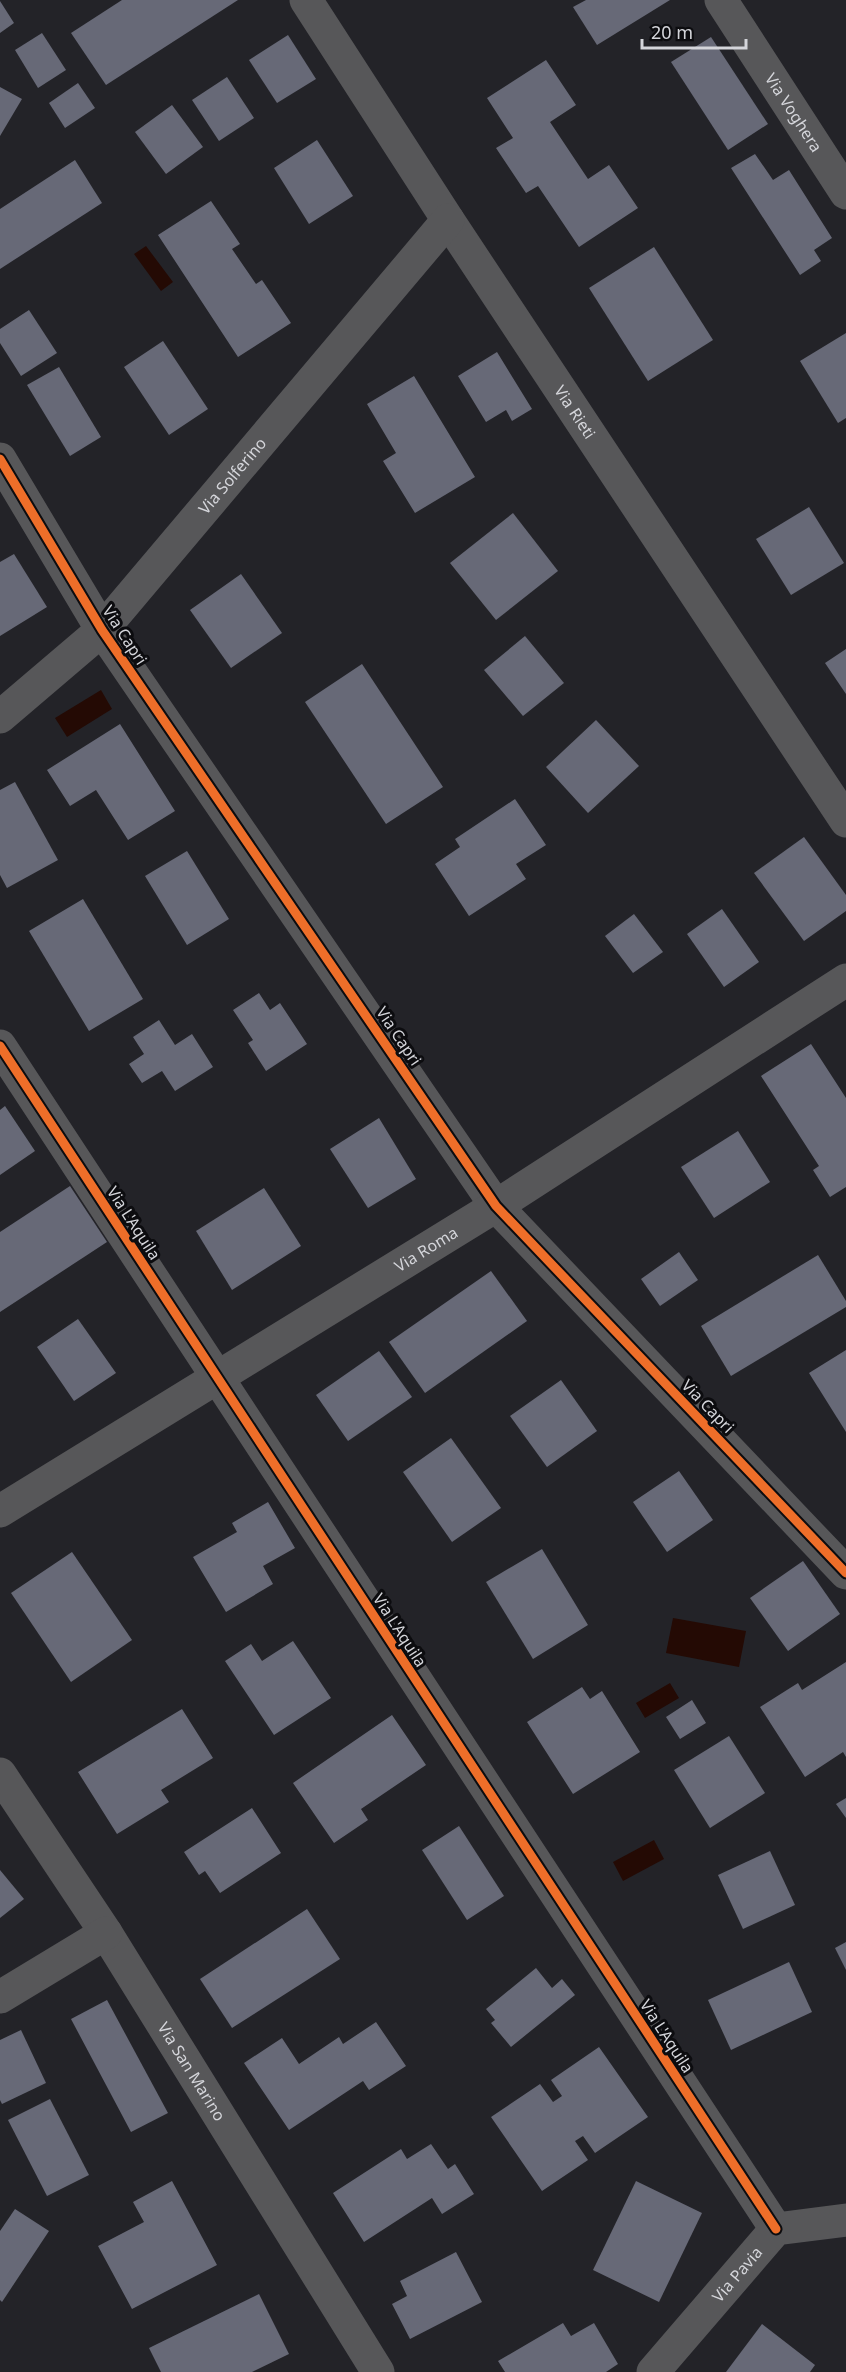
<svg xmlns="http://www.w3.org/2000/svg" width="846" height="2372" font-family="'Noto Sans',sans-serif">
  <style>
    .water { fill: #240a04 }
    .building { fill: #676977 }
    .lines { fill: none; stroke-linecap: round; stroke-linejoin: round }
    .street { stroke: #575759; stroke-width: 33 }
    .cycleway-casing { stroke: #0c0c0f; stroke-width: 13 }
    .cycleway { stroke: #ee6e29; stroke-width: 9 }
    .labels { text-anchor: middle; stroke-width: 6; stroke-linejoin: round; paint-order: stroke }
    .street-label { font-size: 16px; fill: #d4d5da; stroke: #0c0c0f }
  </style>
  <rect width="100%" height="100%" fill="#232328"/>
  <g class="water">
    <polygon points="146,246 173,282 161,291 134,254"/>
    <polygon points="101,690 112,709 67,737 55,718"/>
    <polygon points="673,1618 746,1631 739,1667 666,1653"/>
    <polygon points="670,1683 679,1698 645,1718 636,1703"/>
    <polygon points="654,1840 664,1859 623,1881 613,1862"/>
  </g>
  <g class="building">
    <polygon points="122,0 238,0 106,85 71,33"/>
    <polygon points="586,0 670,0 597,45 573,7"/>
    <polygon points="0,1 14,23 0,33"/>
    <polygon points="42,33 66,70 38,88 15,50"/>
    <polygon points="288,35 316,79 277,103 249,60"/>
    <polygon points="711,37 768,124 728,150 671,62"/>
    <polygon points="546,60 576,105 550,122 588,179 609,165 638,208 579,247 538,186 526,193 496,148 513,138 487,98"/>
    <polygon points="227,77 254,118 219,141 192,100"/>
    <polygon points="78,83 95,108 65,128 49,103"/>
    <polygon points="0,87 22,99 0,136"/>
    <polygon points="172,105 203,147 166,174 135,132"/>
    <polygon points="317,140 353,196 309,224 274,168"/>
    <polygon points="755,154 773,180 789,170 832,238 814,250 821,261 800,275 731,168"/>
    <polygon points="75,160 102,203 0,269 0,209"/>
    <polygon points="211,201 240,244 232,249 256,284 262,280 291,323 238,357 158,235"/>
    <polygon points="654,247 713,340 648,381 589,288"/>
    <polygon points="29,310 57,353 21,376 0,343 0,329"/>
    <polygon points="846,333 846,418 838,423 800,361"/>
    <polygon points="163,341 208,409 169,435 124,367"/>
    <polygon points="497,352 532,409 512,421 506,410 486,422 458,376"/>
    <polygon points="59,367 101,437 70,456 27,385"/>
    <polygon points="414,376 475,477 415,513 383,461 396,453 367,404"/>
    <polygon points="809,507 844,563 791,595 756,539"/>
    <polygon points="513,513 558,571 496,620 450,563"/>
    <polygon points="14,554 47,607 0,636 0,562"/>
    <polygon points="241,574 282,633 231,668 190,610"/>
    <polygon points="525,636 564,683 523,716 484,670"/>
    <polygon points="846,649 846,694 825,663"/>
    <polygon points="362,664 443,787 386,824 305,702"/>
    <polygon points="596,720 639,766 588,813 546,767"/>
    <polygon points="120,724 175,811 128,840 96,790 70,806 47,770"/>
    <polygon points="15,782 58,860 7,888 0,875 0,790"/>
    <polygon points="515,799 546,845 516,864 526,879 469,916 435,864 460,847 455,839"/>
    <polygon points="804,837 846,895 846,911 804,941 754,873"/>
    <polygon points="187,851 229,919 187,945 145,876"/>
    <polygon points="83,899 143,999 89,1031 29,931"/>
    <polygon points="722,909 759,962 724,987 687,934"/>
    <polygon points="634,914 663,952 633,973 605,936"/>
    <polygon points="259,993 270,1010 280,1003 307,1044 266,1071 248,1043 253,1040 233,1010"/>
    <polygon points="159,1020 175,1045 192,1034 213,1067 175,1091 162,1071 142,1083 129,1064 144,1054 133,1037"/>
    <polygon points="811,1044 846,1098 846,1187 830,1197 813,1170 819,1166 761,1076"/>
    <polygon points="5,1106 35,1151 0,1175 0,1110"/>
    <polygon points="379,1118 416,1179 368,1208 330,1149"/>
    <polygon points="738,1131 770,1182 714,1218 681,1167"/>
    <polygon points="70,1186 107,1242 0,1312 0,1232"/>
    <polygon points="264,1188 301,1246 232,1290 196,1231"/>
    <polygon points="679,1252 698,1280 660,1306 641,1279"/>
    <polygon points="818,1255 846,1301 846,1307 731,1376 701,1326"/>
    <polygon points="491,1271 527,1321 425,1393 389,1342"/>
    <polygon points="78,1319 116,1373 74,1401 37,1347"/>
    <polygon points="846,1350 846,1432 809,1373"/>
    <polygon points="379,1351 412,1397 348,1441 316,1395"/>
    <polygon points="561,1380 597,1431 547,1467 510,1416"/>
    <polygon points="451,1438 501,1508 452,1542 403,1472"/>
    <polygon points="679,1471 713,1520 667,1552 633,1502"/>
    <polygon points="268,1502 295,1548 263,1566 273,1584 226,1612 193,1557 237,1532 232,1523"/>
    <polygon points="542,1549 588,1625 533,1659 486,1582"/>
    <polygon points="72,1552 132,1640 71,1682 11,1593"/>
    <polygon points="803,1561 840,1614 788,1651 750,1598"/>
    <polygon points="293,1641 331,1698 274,1735 225,1661 251,1644 262,1661"/>
    <polygon points="846,1662 846,1757 843,1752 805,1777 760,1707 798,1683 802,1690"/>
    <polygon points="582,1687 590,1699 602,1691 640,1752 573,1794 527,1722"/>
    <polygon points="692,1700 706,1723 680,1739 666,1717"/>
    <polygon points="182,1709 213,1758 161,1790 169,1802 117,1834 78,1772"/>
    <polygon points="392,1715 426,1765 361,1809 368,1820 334,1843 293,1783"/>
    <polygon points="729,1736 765,1793 710,1828 674,1770"/>
    <polygon points="846,1798 846,1818 836,1804"/>
    <polygon points="252,1808 281,1853 220,1893 205,1871 199,1875 184,1852"/>
    <polygon points="459,1826 504,1896 467,1920 422,1850"/>
    <polygon points="770,1851 795,1905 743,1929 718,1875"/>
    <polygon points="0,1870 24,1899 0,1918"/>
    <polygon points="307,1909 340,1959 232,2028 200,1979"/>
    <polygon points="846,1942 846,1970 835,1948"/>
    <polygon points="789,1962 812,2012 731,2050 708,2000"/>
    <polygon points="536,1968 552,1988 562,1979 575,1995 511,2047 491,2023 495,2020 486,2009"/>
    <polygon points="107,2000 168,2113 131,2132 71,2019"/>
    <polygon points="376,2022 406,2066 369,2090 363,2081 289,2130 244,2063 282,2038 299,2064 339,2037 343,2044"/>
    <polygon points="21,2030 46,2083 2,2104 0,2100 0,2040"/>
    <polygon points="599,2047 648,2117 595,2153 583,2136 575,2141 588,2160 542,2191 491,2117 540,2084 553,2102 562,2096 551,2080"/>
    <polygon points="50,2099 89,2175 47,2196 8,2120"/>
    <polygon points="431,2144 448,2169 455,2164 474,2194 442,2214 432,2198 364,2242 333,2193 401,2149 407,2159"/>
    <polygon points="172,2181 217,2265 132,2309 98,2246 144,2222 133,2202"/>
    <polygon points="636,2181 702,2213 659,2302 593,2270"/>
    <polygon points="15,2209 49,2231 2,2302 0,2300 0,2231"/>
    <polygon points="456,2252 482,2302 410,2339 392,2304 407,2296 400,2281"/>
    <polygon points="259,2294 289,2354 252,2372 161,2372 149,2348"/>
    <polygon points="563,2323 571,2336 594,2323 618,2364 606,2372 505,2372 498,2361"/>
    <polygon points="762,2324 815,2365 810,2372 726,2372"/>
  </g>
  <g class="lines">
    <g class="street">
      <path id="s1" d="M 306,0 L 448,220 L 846,821"/>
      <path id="s2" d="M 721,0 L 846,193"/>
      <polyline points="0,459 102,630 496,1206 846,1573"/>
      <path id="s3" d="M 0,717 L 102,630 L 448,220"/>
      <polyline points="0,1046 776,2229"/>
      <path id="s4" d="M 0,1511 L 496,1206 L 846,980"/>
      <path id="s5" d="M 0,1774 L 106,1933 L 378,2372"/>
      <polyline points="0,1997 106,1933"/>
      <path id="s6" d="M 653,2372 L 776,2229 L 846,2220"/>
    </g>
    <g class="cycleway-casing">
      <g id="cycleway">
        <polyline points="0,459 102,630 496,1206 846,1573"/>
        <polyline points="0,1046 776,2229"/>
      </g>
    </g>
    <use href="#cycleway" class="cycleway"/>
  </g>
  <g class="labels">
    <g class="street-label">
      <text dy="6" stroke="none"><textPath href="#s2" startOffset="134">Via Voghera</textPath></text>
      <text dy="6" stroke="none"><textPath href="#s1" startOffset="492">Via Rieti</textPath></text>
      <text dy="6" stroke="none"><textPath href="#s3" startOffset="336">Via Solferino</textPath></text>
      <text transform="translate(125 635) rotate(57)" y="6">Via Capri</text>
      <text transform="translate(399 1036) rotate(56)" y="6">Via Capri</text>
      <text transform="translate(134 1223) rotate(57)" y="6">Via L'Aquila</text>
      <text dy="6" stroke="none"><textPath href="#s4" startOffset="500">Via Roma</textPath></text>
      <text transform="translate(708 1406) rotate(46)" y="6">Via Capri</text>
      <text transform="translate(400 1630) rotate(57)" y="6">Via L'Aquila</text>
      <text transform="translate(667 2036) rotate(57)" y="6">Via L'Aquila</text>
      <text dy="6" stroke="none"><textPath href="#s5" startOffset="354">Via San Marino</textPath></text>
      <text dy="6" stroke="none"><textPath href="#s6" startOffset="129">Via Pavia</textPath></text>
    </g>
  </g>
  <path d="M642 39v9h104v-9" fill="none" stroke="#d4d5da" stroke-width="3"/>
  <text x="651" y="39" font-size="18" fill="#d4d5da" stroke="#0c0c0f" stroke-width="4.5" paint-order="stroke">20 m</text>
</svg>
